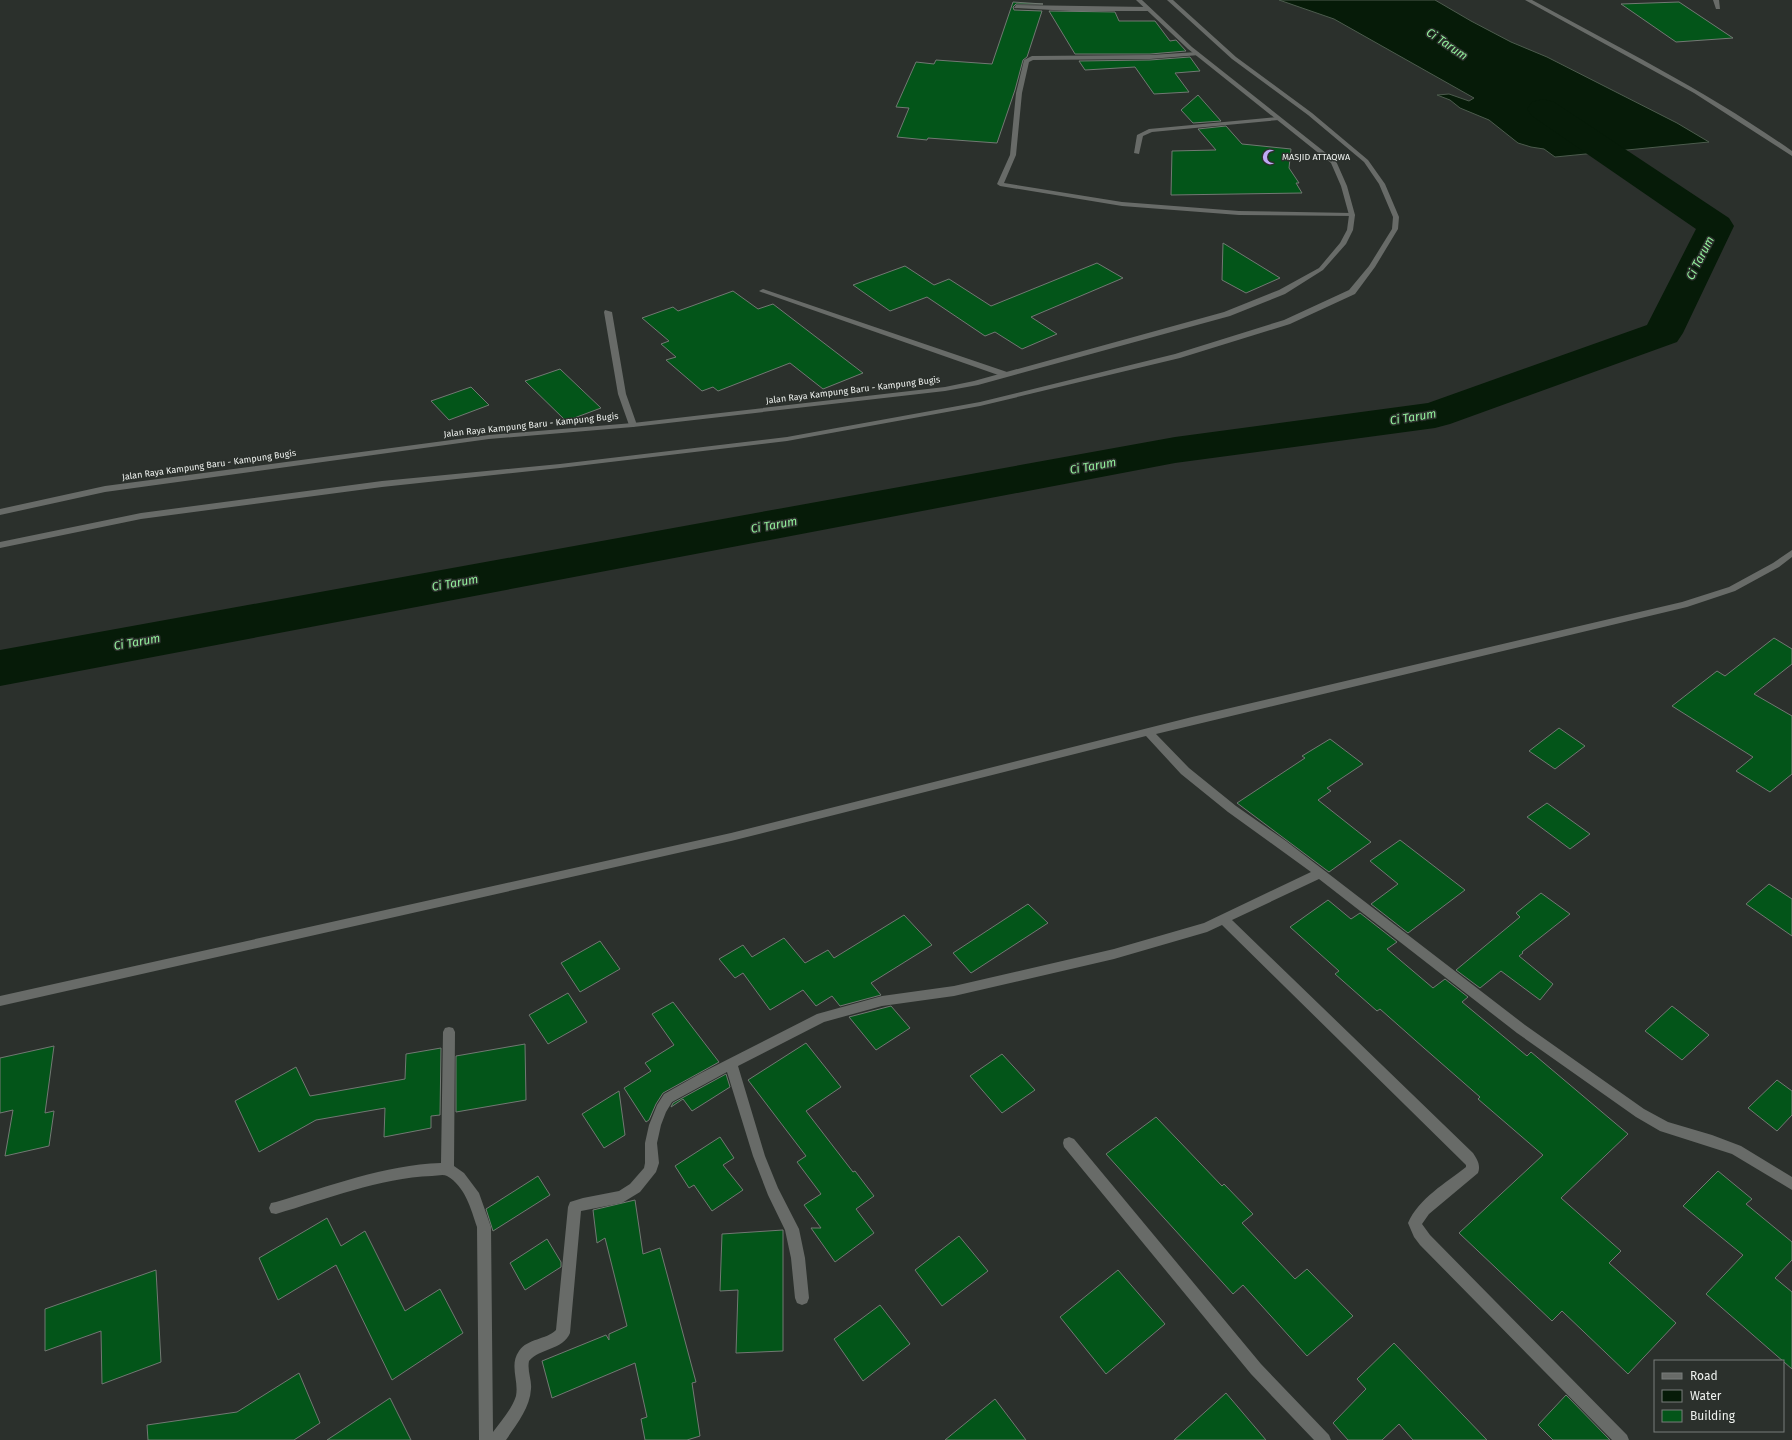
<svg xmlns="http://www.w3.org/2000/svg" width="1792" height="1440" font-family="'Fira Sans',sans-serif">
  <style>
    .water { fill: #061b08; stroke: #4c5b4d }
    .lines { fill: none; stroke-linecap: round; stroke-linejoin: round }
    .river { fill: #061b08; fill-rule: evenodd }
    .building { fill: #035519; stroke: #727873 }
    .minor { fill: #686b68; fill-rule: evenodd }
    .tertiary { fill: #686b68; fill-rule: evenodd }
    .labels { text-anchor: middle; stroke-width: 3; stroke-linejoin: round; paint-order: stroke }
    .far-poi-label { font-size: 9px; fill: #eef1ee; stroke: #2b302c; text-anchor: start }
    .far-street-label { font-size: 9px; fill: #eef1ee; stroke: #2b302c }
    .water-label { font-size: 12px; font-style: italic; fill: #93f19c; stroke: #2b302c }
  </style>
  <rect width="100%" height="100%" fill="#2b302c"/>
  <polygon class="water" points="1279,0 1435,0 1471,21 1511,42 1547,57 1677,123 1709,142 1555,157 1544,149 1531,147 1518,143 1489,120 1460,108 1450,100 1437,95 1449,94 1469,101 1474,98 1334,19"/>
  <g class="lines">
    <polygon class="river" points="1543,99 1554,102 1729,218 1734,226 1683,333 1677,342 1450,424 1435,428 1175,463 0,686 0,650 1175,437 1428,403 1647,325 1696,229 1532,116 1527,109 1532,102"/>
  </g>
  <g class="building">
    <polygon points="1013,2 1043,4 1016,4 1013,7 1014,10 1042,11 1027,57 1023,60 1015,90 997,143 928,138 927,140 897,137 909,108 896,107 916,62 934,64 936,60 992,64"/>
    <polygon points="1679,2 1733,38 1676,42 1621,4"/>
    <polygon points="1049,11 1115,12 1119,21 1155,21 1170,41 1176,40 1186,51 1150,54 1075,54"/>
    <polygon points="1190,57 1200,71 1175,73 1189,92 1154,94 1135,67 1085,70 1079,61 1150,60"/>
    <polygon points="1198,95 1221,121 1193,123 1181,110"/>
    <polygon points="1226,126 1242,144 1291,149 1289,168 1299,183 1296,183 1302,193 1171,195 1172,151 1216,150 1198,129"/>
    <polygon points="1223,243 1280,278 1246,293 1222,280"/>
    <polygon points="1097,263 1123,278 1031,317 1057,334 1022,349 995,332 985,336 927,297 890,311 853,285 905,266 934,285 949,279 991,306"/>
    <polygon points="733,291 758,309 773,304 863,373 823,389 790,363 718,391 713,387 702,391 666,360 676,357 661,344 669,341 642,318 673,307 678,311"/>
    <polygon points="560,369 601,408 566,421 525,381"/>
    <polygon points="471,387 489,405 449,420 431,401"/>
    <polygon points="1774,638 1792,649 1792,664 1754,694 1792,716 1792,774 1770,792 1736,771 1753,757 1672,706 1717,671 1725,676"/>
    <polygon points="1559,728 1585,746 1555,769 1529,751"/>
    <polygon points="1330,739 1363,764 1327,788 1331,791 1318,800 1371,842 1329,872 1237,803 1305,758 1302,756"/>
    <polygon points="1547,803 1590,834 1570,849 1527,817"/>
    <polygon points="1400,840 1465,890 1408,933 1371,904 1398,884 1370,861"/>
    <polygon points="1769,884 1792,899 1792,936 1746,904"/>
    <polygon points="1541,893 1570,914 1522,952 1523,953 1519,956 1553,984 1540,1000 1501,971 1480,988 1456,970 1520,917 1516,913"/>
    <polygon points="1328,900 1351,919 1360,913 1397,942 1387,949 1433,988 1445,979 1468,997 1462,1002 1527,1056 1531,1052 1628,1134 1561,1198 1621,1251 1609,1263 1676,1323 1628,1374 1562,1311 1552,1321 1459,1233 1543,1155 1478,1099 1480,1097 1424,1048 1380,1009 1377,1011 1335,974 1339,971 1290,927"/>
    <polygon points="1028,904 1048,923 971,973 953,953"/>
    <polygon points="904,915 932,945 871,983 881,995 840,1006 832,996 816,1006 803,990 770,1010 743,973 735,978 719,959 743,945 752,957 784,938 805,963 828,950 834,958"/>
    <polygon points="600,941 620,969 580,992 561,963"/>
    <polygon points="568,993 587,1022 548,1044 529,1015"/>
    <polygon points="673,1002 719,1062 663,1093 656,1104 649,1120 646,1122 624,1088 651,1071 645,1063 674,1045 652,1014"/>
    <polygon points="891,1006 910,1028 876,1050 849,1017"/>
    <polygon points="1672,1006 1709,1035 1682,1060 1645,1031"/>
    <polygon points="806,1043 841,1087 806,1111 853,1172 855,1171 874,1196 856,1209 874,1233 835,1262 811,1228 821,1228 804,1205 821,1194 797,1162 806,1156 748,1080"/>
    <polygon points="525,1044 526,1100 456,1112 456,1056"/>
    <polygon points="54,1046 45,1113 54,1111 49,1146 5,1156 13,1110 0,1113 0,1058"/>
    <polygon points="441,1048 440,1115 431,1116 431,1128 384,1137 385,1108 316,1120 259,1152 235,1101 296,1067 310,1096 405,1079 406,1054"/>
    <polygon points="1002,1054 1035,1090 1002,1113 970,1076"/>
    <polygon points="726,1074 730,1087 692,1111 683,1099 671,1107 673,1103"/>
    <polygon points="1777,1080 1792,1091 1792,1115 1777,1131 1748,1108"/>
    <polygon points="619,1091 625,1135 604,1148 582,1114"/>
    <polygon points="1156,1117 1222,1186 1224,1184 1253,1214 1242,1223 1295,1279 1307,1269 1353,1316 1307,1356 1243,1285 1233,1294 1106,1154"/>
    <polygon points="720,1137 734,1158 723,1165 743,1190 712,1211 694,1185 689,1188 675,1166"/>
    <polygon points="1718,1171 1752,1199 1746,1204 1792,1242 1792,1260 1775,1278 1792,1292 1792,1369 1706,1294 1743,1255 1683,1206"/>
    <polygon points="538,1176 550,1195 493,1231 486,1209"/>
    <polygon points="635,1200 643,1254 660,1248 696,1382 692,1383 700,1436 687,1440 645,1440 641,1419 647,1417 635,1363 552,1398 542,1361 606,1335 609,1340 609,1334 627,1326 605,1238 597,1243 593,1210"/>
    <polygon points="327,1218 341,1246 365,1231 405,1311 440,1289 463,1333 392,1380 336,1265 278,1300 259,1258"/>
    <polygon points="783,1230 783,1351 736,1353 738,1290 720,1291 722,1234"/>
    <polygon points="959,1236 988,1271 942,1306 915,1270"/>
    <polygon points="547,1239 561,1262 561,1267 525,1290 510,1263"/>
    <polygon points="156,1270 161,1362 102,1384 101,1331 45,1351 45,1309"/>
    <polygon points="1118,1270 1165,1324 1106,1374 1060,1317"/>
    <polygon points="880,1305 910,1344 863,1381 834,1339"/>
    <polygon points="1394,1343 1487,1440 1413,1440 1399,1424 1382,1440 1348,1440 1333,1423 1366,1389 1357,1379"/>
    <polygon points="299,1373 320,1423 294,1440 148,1440 147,1425 237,1412"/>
    <polygon points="1226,1393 1266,1440 1174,1440"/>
    <polygon points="1566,1395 1610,1440 1553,1440 1538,1425"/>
    <polygon points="390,1398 411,1440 327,1440"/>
    <polygon points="995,1399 1026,1440 945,1440"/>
  </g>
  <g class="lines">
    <g class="minor">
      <polygon points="1167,0 1173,0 1236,57 1312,113 1368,160 1385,184 1399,217 1398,229 1375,267 1355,294 1290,324 1180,358 980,406 787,441 560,468 382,487 141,519 0,548 0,542 141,513 382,481 560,464 787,437 980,402 1175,354 1284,320 1349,290 1369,266 1392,229 1393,217 1379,184 1364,162 1308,115 1232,59"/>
      <path d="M 1525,0 L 1532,0 C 1620,48 1710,93 1792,151 L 1792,156 L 1694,93 Z"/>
      <polygon points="1713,0 1719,0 1720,9 1716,9"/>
      <polygon points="1016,5 1148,7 1151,9 1148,11 1071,11 1014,8"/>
      <polygon points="1197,52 1199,53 1199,55 1150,59 1033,60 1029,62 1022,93 1016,155 1004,183 1122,202 1239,211 1352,213 1355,215 1354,216 1239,215 1122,206 1000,186 997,184 1010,155 1016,93 1024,60 1032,56 1150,55"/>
      <polygon points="1277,117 1279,118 1279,120 1152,132 1143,136 1139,154 1134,153 1137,135 1149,129"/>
      <polygon points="763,289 1007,372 1008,374 1004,376 1001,376 761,292 759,291"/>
      <polygon points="605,310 612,312 626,394 637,425 633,427 629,425 618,394 604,312"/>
      <path d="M 1792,550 L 1792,557 L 1779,567 L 1735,591 L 1687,607 L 1156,734 L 1189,768 L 1236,806 L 1286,841 L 1525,1025 L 1644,1109 L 1668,1122 L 1712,1135 L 1741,1146 L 1792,1177 L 1792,1190 L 1732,1154 L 1660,1131 L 1636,1117 L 1517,1033 L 1319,879 L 1232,920 L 1473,1153 C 1477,1159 1481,1165 1478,1173 L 1429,1214 L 1422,1224 L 1430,1235 L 1627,1435 L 1629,1440 L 1612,1440 L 1420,1245 L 1414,1237 L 1408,1223 C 1419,1198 1446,1183 1466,1167 L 1466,1165 L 1222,925 L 1207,932 L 1114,959 L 954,996 L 882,1006 L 824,1022 L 738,1066 L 765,1156 L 778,1188 L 799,1229 L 805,1258 L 809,1298 L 807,1303 L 802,1305 L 797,1303 L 795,1298 L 791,1258 L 785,1230 L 768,1195 L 753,1156 L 727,1072 L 672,1102 L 666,1112 L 661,1125 L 657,1143 L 659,1163 L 656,1172 L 640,1192 L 622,1203 L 581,1211 L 570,1333 C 563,1350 540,1348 529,1361 C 527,1371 532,1380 531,1389 C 530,1408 516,1425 506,1440 L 479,1440 L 477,1227 C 471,1209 465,1186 447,1176 C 443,1174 437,1176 432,1176 C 379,1178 327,1199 276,1214 L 271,1213 L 269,1208 L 271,1203 L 276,1202 C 330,1186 384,1165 441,1163 L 443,1032 L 445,1028 L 449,1027 L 453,1028 L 455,1032 L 454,1166 L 464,1173 L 479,1193 L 491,1227 L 493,1432 C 501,1421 512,1409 516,1396 C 519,1380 509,1365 519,1351 C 528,1338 546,1340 556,1330 L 568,1207 L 570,1202 L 583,1198 L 619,1191 L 630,1184 L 644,1168 L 645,1163 L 645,1143 L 649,1125 L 657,1105 L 664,1094 L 701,1073 L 817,1014 L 882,996 L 954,986 L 1114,949 L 1204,923 L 1311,872 L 1228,812 L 1181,774 L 1146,736 L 731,841 L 0,1006 L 0,996 L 731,833 L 1192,717 L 1682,602 L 1729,587 L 1773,563 Z"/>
      <polygon points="1069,1137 1074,1139 1261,1364 1329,1435 1331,1440 1314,1440 1251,1374 1064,1147 1063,1143 1064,1139"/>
    </g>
    <polygon class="tertiary" points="1136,0 1142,0 1192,47 1336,161 1347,186 1355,215 1353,230 1346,244 1323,270 1285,294 1230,316 978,385 945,391 633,427 489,439 105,492 0,515 0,509 105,486 489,435 633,423 945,387 974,381 1224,312 1279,290 1319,268 1340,243 1347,230 1349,215 1341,186 1331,163 1188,49"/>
  </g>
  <defs>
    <g id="mosque-bare" transform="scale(1.2)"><path d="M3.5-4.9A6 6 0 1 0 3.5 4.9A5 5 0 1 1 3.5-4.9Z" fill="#bea9f5" stroke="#2b302c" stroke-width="2.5" paint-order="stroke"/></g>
  </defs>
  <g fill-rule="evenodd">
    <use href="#mosque-bare" x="1270" y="157"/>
  </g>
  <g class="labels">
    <g class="far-poi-label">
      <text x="1282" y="160">MASJID ATTAQWA</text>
    </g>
    <g class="far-street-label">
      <text transform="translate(853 390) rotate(-7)" y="3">Jalan Raya Kampung Baru - Kampung Bugis</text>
      <text transform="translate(531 425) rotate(-6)" y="3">Jalan Raya Kampung Baru - Kampung Bugis</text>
      <text transform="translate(209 465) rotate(-8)" y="3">Jalan Raya Kampung Baru - Kampung Bugis</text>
    </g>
    <g class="water-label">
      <text transform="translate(1447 44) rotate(34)" y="4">Ci Tarum</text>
      <text transform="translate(1700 258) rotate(-63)" y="4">Ci Tarum</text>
      <text transform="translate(1413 417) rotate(-9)" y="4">Ci Tarum</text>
      <text transform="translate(1093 466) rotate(-10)" y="4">Ci Tarum</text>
      <text transform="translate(774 525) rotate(-10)" y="4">Ci Tarum</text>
      <text transform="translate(455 583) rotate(-10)" y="4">Ci Tarum</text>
      <text transform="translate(137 642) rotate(-10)" y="4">Ci Tarum</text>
    </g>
  </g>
  <rect x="1654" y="1360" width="130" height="72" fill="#2b302c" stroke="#797d7a"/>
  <rect x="1662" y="1373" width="20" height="6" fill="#686b68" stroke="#797d7a"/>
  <text x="1690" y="1380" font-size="12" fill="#eef1ee">Road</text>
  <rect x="1662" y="1390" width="20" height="12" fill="#061b08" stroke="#797d7a"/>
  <text x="1690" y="1400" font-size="12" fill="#eef1ee">Water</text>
  <rect x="1662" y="1410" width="20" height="12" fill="#035519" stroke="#797d7a"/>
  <text x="1690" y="1420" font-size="12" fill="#eef1ee">Building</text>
</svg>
